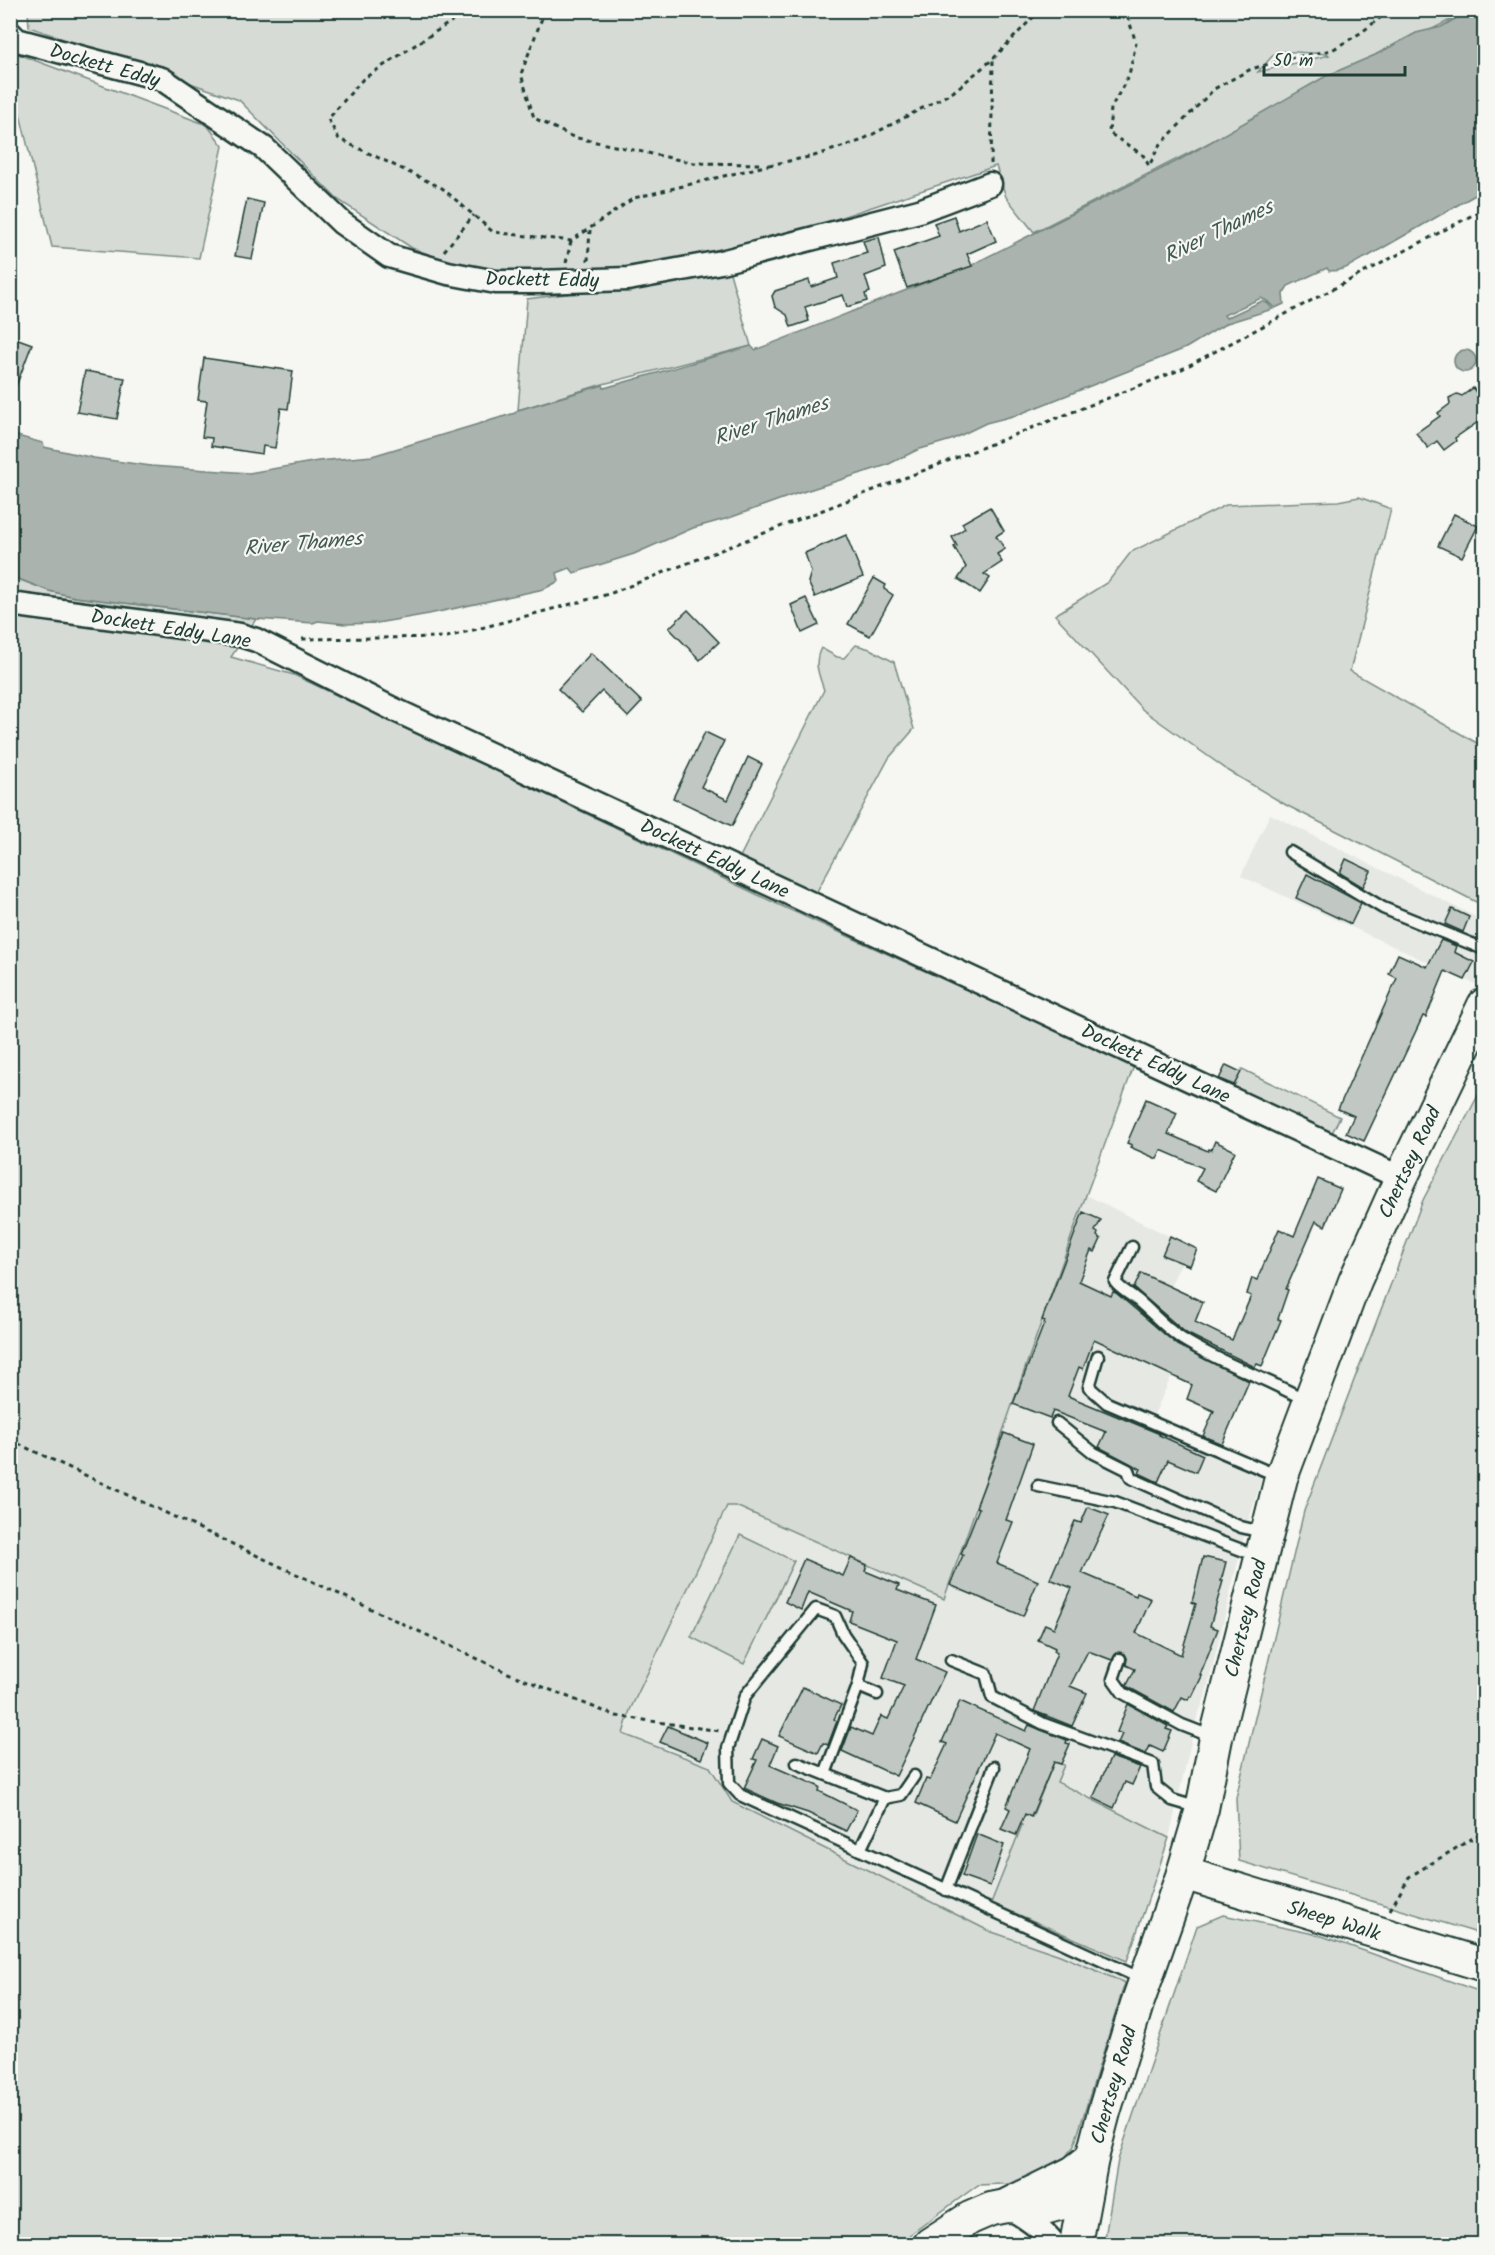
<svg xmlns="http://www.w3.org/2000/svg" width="1495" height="2255" font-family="Kalam,sans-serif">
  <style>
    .built { fill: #e6e8e4 }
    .green { fill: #d6dbd6; stroke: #7a8c85; stroke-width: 1.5; fill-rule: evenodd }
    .water { fill: #aab3ae; stroke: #72847d; stroke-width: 1.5 }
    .building { fill: #c1c8c3; stroke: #1f3d34; stroke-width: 1.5 }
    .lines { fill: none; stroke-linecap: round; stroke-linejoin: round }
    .lane-casing { stroke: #1f3d34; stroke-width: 15 }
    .street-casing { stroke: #1f3d34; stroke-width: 27 }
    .secondary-casing { stroke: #1f3d34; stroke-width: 36 }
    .path { stroke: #1f3d34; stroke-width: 3; stroke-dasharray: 4.5 4.5; stroke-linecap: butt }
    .lane { stroke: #f6f6f2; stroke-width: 10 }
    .street { stroke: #f6f6f2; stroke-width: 22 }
    .secondary { stroke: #f6f6f2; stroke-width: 32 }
    .labels { text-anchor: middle; stroke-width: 4.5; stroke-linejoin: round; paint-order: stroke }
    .street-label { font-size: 20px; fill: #1f3d34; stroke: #f6f6f2 }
    .water-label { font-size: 21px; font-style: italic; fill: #425a52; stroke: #f6f6f2 }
  </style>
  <rect width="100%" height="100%" fill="#f6f6f2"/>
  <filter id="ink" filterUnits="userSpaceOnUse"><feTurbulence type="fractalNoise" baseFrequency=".0167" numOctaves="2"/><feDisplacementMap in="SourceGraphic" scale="12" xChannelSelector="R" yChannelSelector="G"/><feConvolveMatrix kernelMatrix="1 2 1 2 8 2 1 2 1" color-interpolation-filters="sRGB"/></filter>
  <g filter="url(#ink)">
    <g class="built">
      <polygon points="1270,814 1484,921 1484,967 1475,984 1241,876"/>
      <polygon points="1086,1195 1189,1246 1170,1287 1198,1300 1190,1320 1210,1340 1207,1347 1294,1385 1290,1398 1183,1350 1153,1417 1265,1467 1244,1536 1205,1697 1196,1720 1169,1838 1057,1781 1031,1817 1021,1813 1022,1824 991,1902 1127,1961 1125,1983 1060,1955 989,1931 732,1802 710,1767 623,1735 630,1710 727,1506 736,1506 944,1599"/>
    </g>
    <g class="green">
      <path d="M 28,11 L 1479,11 L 1452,19 L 1034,232 L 1006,197 L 996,166 L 769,241 L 613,272 L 482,275 L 412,248 L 337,199 L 239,100 L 29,27 ZM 1277,51 L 1328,54 L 1329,55 L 1258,72 Z"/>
      <polygon points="10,51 207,125 223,146 199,258 52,247 11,77"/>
      <polygon points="730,273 751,346 603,384 518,410 527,299"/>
      <polygon points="1359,497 1391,509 1350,671 1484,747 1484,906 1286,805 1229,771 1143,710 1055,615 1108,582 1131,552 1226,505 1338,501"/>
      <polygon points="10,576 49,591 75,597 256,619 231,657 294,675 775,903 1134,1066 1086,1195 944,1599 736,1506 727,1506 630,1710 623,1734 710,1767 732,1802 989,1931 1060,1955 1125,1983 1074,2146 1053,2173 1027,2183 978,2185 897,2244 11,2244"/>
      <path d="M 856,645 L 870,649 L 894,662 L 914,729 L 889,758 L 816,893 L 739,859 L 824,690 C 819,675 813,663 821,648 L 837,657 L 844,658 Z"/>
      <polygon points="1242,1069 1340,1117 1330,1137 1231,1092"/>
      <polygon points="1484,1084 1484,1935 1239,1861 1236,1798 1304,1511 1423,1200"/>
      <polygon points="740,1535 794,1561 744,1664 691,1637"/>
      <polygon points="1054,1762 1064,1765 1057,1782 1169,1838 1127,1961 991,1903 1022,1825 1016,1822 1020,1812 1032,1817"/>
      <polygon points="1223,1915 1319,1935 1484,1993 1484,2244 1104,2244 1118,2160 1197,1926"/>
    </g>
    <g class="water">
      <path d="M 1469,11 L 1484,11 L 1484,190 L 1367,257 C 1350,263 1349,271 1329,271 L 1327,268 L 1288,286 L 1283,294 L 1284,304 L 1275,308 L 1267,301 L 1261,298 L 1224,315 L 1226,318 L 1262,301 L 1267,303 L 1273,309 L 1227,323 L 1186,348 L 1017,415 L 986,423 L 951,440 L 917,450 L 887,465 L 793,495 L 729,518 L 693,528 L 634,554 L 574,573 L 570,568 L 557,573 L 559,581 L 544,589 L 429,614 L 377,623 L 345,624 L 318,621 L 313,623 L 256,619 L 75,597 L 49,591 L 11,576 L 10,434 L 43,443 L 44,447 L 94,458 L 151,466 L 249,473 L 318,461 L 372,456 L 515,413 L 518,410 L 603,385 L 604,388 L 751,346 L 755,350 C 828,322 900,291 973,265 L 975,263 L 1179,160 L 1326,76 L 1375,55 L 1416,33 L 1441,27 Z"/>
      <circle cx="1465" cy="361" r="11"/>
    </g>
    <g class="building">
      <polygon points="247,199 264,203 252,259 235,256"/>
      <polygon points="954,216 959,231 987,219 996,241 967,254 972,266 907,288 894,252 939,236 934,223"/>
      <polygon points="879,237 886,268 865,276 870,292 865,294 867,301 847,307 843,295 805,307 809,321 791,327 787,315 775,307 772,296 775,291 809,280 811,287 838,278 834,263 867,253 863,241"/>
      <polygon points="10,336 32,344 12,397 10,397"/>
      <polygon points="204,358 293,371 288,409 281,408 275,448 263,446 262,454 211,446 212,438 202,437 207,401 198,400"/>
      <polygon points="85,371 125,378 117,419 77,412"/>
      <polygon points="1473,388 1485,405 1485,417 1455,438 1456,441 1444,450 1437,441 1428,448 1416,433 1440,416 1438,413 1450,404 1449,398 1457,394 1462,396"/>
      <polygon points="990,507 1004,531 996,536 1005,549 997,554 1002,562 984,574 990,578 980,593 958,579 966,567 954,547 957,546 952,537 965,528 962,523"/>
      <polygon points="1454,514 1478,526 1462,557 1438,546"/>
      <polygon points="846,535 863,577 815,597 808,582 811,572 805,553"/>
      <polygon points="874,578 886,585 884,589 893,595 870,636 848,624"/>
      <polygon points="806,598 819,625 802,633 791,605"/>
      <polygon points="688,610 719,642 700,660 669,628"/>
      <polygon points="591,653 642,702 628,717 602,691 582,712 558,689"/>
      <polygon points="705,732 724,741 701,787 728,800 748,757 762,764 732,826 673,798"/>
      <polygon points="1346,859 1371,871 1363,887 1340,873"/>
      <polygon points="1307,874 1361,903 1351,924 1296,898"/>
      <polygon points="1452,909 1469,917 1463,932 1445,924"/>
      <polygon points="1441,940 1456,946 1454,952 1474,962 1465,980 1445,971 1426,1017 1423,1016 1364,1141 1346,1133 1354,1116 1338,1109 1397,978 1389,974 1398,954 1427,967"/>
      <polygon points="1226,1065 1241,1072 1234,1085 1219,1079"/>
      <polygon points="1146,1099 1177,1113 1168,1134 1208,1151 1209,1149 1211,1150 1215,1141 1235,1151 1216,1191 1196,1181 1203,1168 1161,1150 1157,1159 1130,1147 1132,1145 1127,1143"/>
      <polygon points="1318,1179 1341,1189 1325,1226 1316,1221 1286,1289 1288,1290 1278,1319 1281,1320 1262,1366 1257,1364 1255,1367 1186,1333 1134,1288 1141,1273 1203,1302 1195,1322 1232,1340 1251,1296 1247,1294 1252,1278 1257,1280 1279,1229 1294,1236"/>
      <polygon points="1083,1212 1101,1220 1095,1231 1098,1233 1097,1236 1101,1239 1095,1252 1091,1250 1079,1281 1111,1296 1113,1292 1116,1293 1178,1345 1249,1381 1222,1444 1203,1436 1214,1411 1187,1399 1192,1385 1094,1339 1083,1369 1079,1367 1068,1396 1160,1434 1159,1435 1203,1455 1196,1472 1168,1460 1158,1482 1139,1473 1141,1469 1099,1447 1106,1432 1053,1411 1050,1418 1013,1404 1045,1321 1042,1320"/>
      <polygon points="1170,1236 1197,1249 1190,1266 1162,1255"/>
      <polygon points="1004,1433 1033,1444 1006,1520 1013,1522 997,1563 1038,1581 1023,1616 950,1585 963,1555 961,1554 979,1508 976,1507"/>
      <polygon points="1088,1507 1109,1515 1082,1573 1136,1596 1137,1593 1151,1599 1136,1633 1181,1655 1196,1604 1192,1602 1203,1557 1226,1562 1221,1581 1223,1581 1210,1626 1218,1629 1200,1675 1202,1676 1192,1697 1190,1696 1188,1700 1182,1697 1174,1712 1128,1687 1127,1685 1135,1669 1126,1665 1127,1658 1125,1654 1118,1652 1112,1660 1088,1651 1070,1686 1087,1693 1072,1726 1034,1711 1057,1653 1054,1651 1055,1648 1038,1640 1045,1624 1054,1628 1072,1588 1050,1579 1075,1521 1081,1523"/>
      <polygon points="851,1558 867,1565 865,1571 899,1585 897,1590 936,1605 916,1659 945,1672 896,1776 842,1751 851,1727 872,1736 881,1716 888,1719 904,1686 883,1678 897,1640 849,1621 852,1611 808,1592 801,1610 785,1602 804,1559 843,1576"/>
      <polygon points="803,1687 841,1705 834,1719 837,1721 828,1745 823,1743 818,1753 779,1736"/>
      <polygon points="960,1701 1026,1731 1029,1725 1067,1740 1066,1743 1070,1744 1061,1764 1054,1762 1031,1817 1025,1814 1016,1835 1001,1829 1010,1809 1006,1807 1030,1749 995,1733 955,1821 916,1803 926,1779 930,1780 947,1744 942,1742"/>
      <polygon points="1128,1704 1168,1726 1166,1729 1172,1731 1163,1752 1150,1746 1146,1754 1118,1743 1122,1734 1117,1732"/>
      <polygon points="668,1726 708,1743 701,1759 660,1742"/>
      <polygon points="762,1739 778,1746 770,1765 820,1787 819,1791 857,1810 846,1831 808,1813 777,1803 744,1788 757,1760 753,1759"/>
      <polygon points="1111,1757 1140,1767 1132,1785 1125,1782 1114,1808 1093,1798"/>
      <polygon points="977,1834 1004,1845 990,1886 962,1876"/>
    </g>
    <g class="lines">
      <g class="lane-casing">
        <g id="lane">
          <polyline points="1290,852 1383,908 1484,949"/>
          <path d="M 1132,1247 L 1115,1282 C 1121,1290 1129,1293 1136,1299 C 1152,1312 1165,1328 1182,1339 C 1222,1364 1266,1378 1307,1401"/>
          <polyline points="1098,1356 1089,1387 1107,1403 1278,1476"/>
          <polyline points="1057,1423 1094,1453 1128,1470 1131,1478 1241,1527 1266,1533"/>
          <polyline points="1038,1486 1115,1502 1260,1557"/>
          <polyline points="1120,1659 1113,1679 1123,1693 1182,1725 1213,1737"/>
          <polyline points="951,1660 986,1674 992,1697 1044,1724 1153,1764 1156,1787 1172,1800 1199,1808"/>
          <polyline points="877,1694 858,1686 863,1663 843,1634 835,1616 816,1609 745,1696 728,1748 729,1783 740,1795 1142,1979"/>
          <polyline points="797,1763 885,1798 860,1850"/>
          <polyline points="825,1774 858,1686"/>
          <polyline points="885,1798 901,1795 914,1776"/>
          <polyline points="946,1890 994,1767"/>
        </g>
      </g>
      <g class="street-casing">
        <g id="street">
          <polyline points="10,33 17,40 162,79 264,148 342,223 389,256 448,273 496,282 538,282 628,279 721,262 919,211 990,184"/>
          <polyline points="10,604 240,635 256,640 393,709 1401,1178"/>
          <path d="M 1007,2206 C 1025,2217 1041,2227 1054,2244"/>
        </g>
      </g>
      <g class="secondary-casing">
        <g id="secondary">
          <polyline points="1183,1873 1484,1965"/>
          <polyline points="1009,2204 1074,2172 1092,2158"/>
          <polyline points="930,2244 970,2218 991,2209 1006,2206 1048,2207 1084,2197"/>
          <polyline points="1076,2244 1092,2158 1104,2112 1137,2004 1183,1873 1202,1809 1216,1738 1281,1478 1355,1281 1401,1178 1484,1005"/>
        </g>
      </g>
      <g class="path">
        <polyline points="469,10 363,79 328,119 339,139 442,188 493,232 571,241 634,198 769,165"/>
        <polyline points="545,10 521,74 534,118 573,137 694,163 762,164"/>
        <polyline points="1121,10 1128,17 1136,43 1129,75 1111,108 1109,133 1143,155 1149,166 1159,146 1214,89 1251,69 1291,58 1332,50 1362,32 1390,10"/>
        <polyline points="991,164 993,60"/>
        <polyline points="769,165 814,156 860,141 953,92 993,59 1040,10"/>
        <polyline points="444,251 474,215"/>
        <polyline points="588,261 590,230"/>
        <polyline points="566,263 571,241"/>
        <polyline points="302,639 447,637 609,594 1182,369 1484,209"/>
        <polyline points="10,1440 508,1673 616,1716 720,1731"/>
        <polyline points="1390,1910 1409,1877 1481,1833 1484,1833"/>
        <polyline points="1005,2241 1022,2241"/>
      </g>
      <use href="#lane" class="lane"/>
      <use href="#street" class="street"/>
      <use href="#secondary" class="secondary"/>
    </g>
  </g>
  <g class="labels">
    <g class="street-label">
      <text transform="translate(105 65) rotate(16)" y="7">Dockett Eddy</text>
      <text transform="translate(542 279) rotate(1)" y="7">Dockett Eddy</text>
      <text transform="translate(171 628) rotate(9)" y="7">Dockett Eddy Lane</text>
      <text transform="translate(715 858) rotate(25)" y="7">Dockett Eddy Lane</text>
      <text transform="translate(1156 1063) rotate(25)" y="7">Dockett Eddy Lane</text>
      <text transform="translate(1409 1162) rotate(-65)" y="7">Chertsey Road</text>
      <text transform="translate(1245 1618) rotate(-76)" y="7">Chertsey Road</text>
      <text transform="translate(1334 1920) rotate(17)" y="7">Sheep Walk</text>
      <text transform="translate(1113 2085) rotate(-74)" y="7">Chertsey Road</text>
    </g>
    <g class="water-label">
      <text transform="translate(1218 231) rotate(-26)" y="7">River Thames</text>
      <text transform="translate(771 420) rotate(-18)" y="7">River Thames</text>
      <text transform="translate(303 543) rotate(-5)" y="7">River Thames</text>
    </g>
  </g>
  <rect width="1495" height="2255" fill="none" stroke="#f6f6f2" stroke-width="36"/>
  <rect x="18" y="18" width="1459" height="2219" fill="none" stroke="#1f3d34" stroke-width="2" filter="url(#ink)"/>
  <path d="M1264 66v9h141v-9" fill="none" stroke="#1f3d34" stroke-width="3"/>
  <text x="1273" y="66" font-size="18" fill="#1f3d34" stroke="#f6f6f2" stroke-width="4.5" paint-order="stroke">50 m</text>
</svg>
